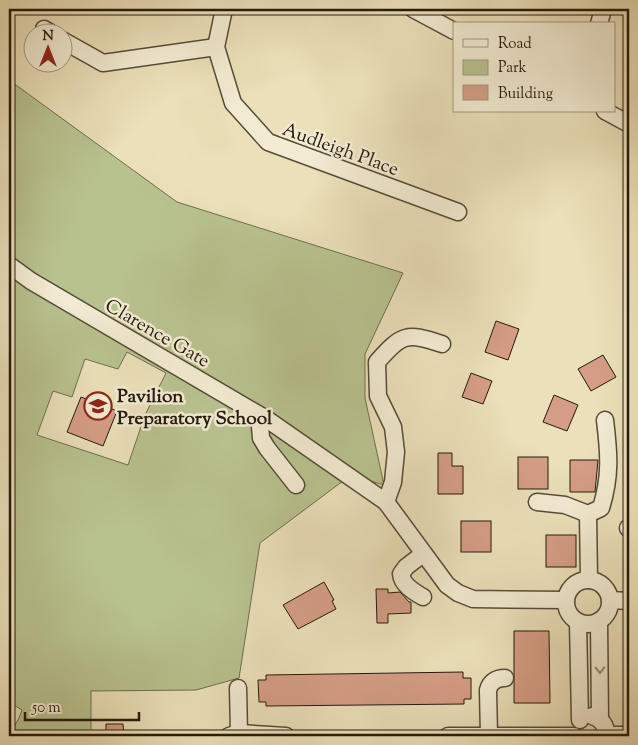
<svg xmlns="http://www.w3.org/2000/svg" width="638" height="745" font-family="'Sorts Mill Goudy',serif">
  <style>
    .green { fill: #b8c28f; stroke: #6e6e4e; fill-rule: evenodd }
    .building { fill: #d59d85; stroke: #241a0e }
    .lines { fill: none; stroke-linecap: round; stroke-linejoin: round }
    .minor-casing { stroke: #564c39; stroke-width: 19 }
    .minor { stroke: #f2ebd2; stroke-width: 16 }
    .oneway { stroke: #958d7a }
    .labels { text-anchor: middle; stroke-width: 5; stroke-linejoin: round; paint-order: stroke }
    .street-label { font-size: 19px; fill: #241a0e; stroke: #f2ebd2 }
    .poi-label { font-size: 19px; font-weight: bold; fill: #241a0e; stroke: #f2ebd2; text-anchor: start }
  </style>
  <rect width="100%" height="100%" fill="#ebe0b9"/>
  <filter id="stains"><feTurbulence type="fractalNoise" baseFrequency=".004" numOctaves="4"/><feColorMatrix values="0 0 0 0 .2 0 0 0 0 .09 0 0 0 0 .02 0 0 0 .5 -.17"/></filter>
  <radialGradient id="worn" r=".72"><stop offset=".6" stop-color="#630" stop-opacity="0"/><stop offset="1" stop-color="#630" stop-opacity=".3"/></radialGradient>
  <path class="green" d="M 9,80 L 177,202 L 403,273 L 365,354 L 365,398 L 384,485 L 351,475 L 260,543 L 239,678 L 196,690 L 91,691 L 91,736 L 9,736 L 19,718 L 22,710 L 9,702 ZM 127,352 L 166,373 L 145,415 L 128,465 L 37,435 L 53,391 L 72,397 L 85,359 L 118,369 Z"/>
  <g class="building">
    <polygon points="496,321 519,329 508,360 485,352"/>
    <polygon points="603,355 616,377 591,391 578,369"/>
    <polygon points="471,373 492,381 483,404 462,397"/>
    <polygon points="554,395 578,405 567,431 543,422"/>
    <polygon points="81,397 117,411 103,446 67,432"/>
    <polygon points="438,453 452,453 452,466 463,466 463,494 438,494"/>
    <rect x="518" y="457" width="30" height="32"/>
    <polygon points="570,460 598,460 595,492 570,492"/>
    <rect x="461" y="521" width="30" height="31"/>
    <rect x="546" y="535" width="30" height="32"/>
    <polygon points="324,582 334,600 332,601 336,609 298,629 283,605"/>
    <polygon points="376,589 388,589 388,593 400,592 409,602 411,602 411,613 388,614 388,623 377,623"/>
    <polygon points="514,631 549,631 550,703 514,703"/>
    <polygon points="463,672 463,678 471,678 471,699 464,699 464,704 266,706 266,702 259,702 258,680 266,680 266,675"/>
    <polygon points="106,724 123,724 124,736 106,736"/>
  </g>
  <g class="lines">
    <g class="minor-casing">
      <g id="minor">
        <polyline points="224,9 216,47 233,103 268,142 458,212"/>
        <polyline points="413,9 454,31"/>
        <polyline points="599,24 603,9"/>
        <polyline points="44,29 49,32"/>
        <polyline points="62,40 103,63 216,47"/>
        <polyline points="605,111 629,124"/>
        <polyline points="9,265 31,281 268,420 386,502 447,585 458,593 473,599 566,600"/>
        <polyline points="259,415 261,438 267,448 296,485"/>
        <path d="M 386,502 L 393,482 L 396,452 L 393,427 L 378,396 L 377,362 C 402,334 406,332 442,344"/>
        <path d="M 537,502 L 565,505 L 588,514 L 601,508 C 611,476 609,453 605,420"/>
        <polyline points="588,514 589,580"/>
        <polyline points="628,528 629,529"/>
        <path d="M 423,554 L 406,567 L 401,574 C 402,585 414,592 423,597"/>
        <circle cx="588" cy="602" r="22"/>
        <polyline points="610,600 629,601"/>
        <polyline points="599,621 600,720"/>
        <polyline points="578,622 580,720"/>
        <polyline points="238,688 239,733"/>
        <path d="M 592,716 C 602,719 607,726 606,736"/>
        <polyline points="607,735 629,735"/>
        <polyline points="229,736 239,733 286,736"/>
        <polyline points="448,736 574,736"/>
        <path d="M 489,736 L 488,690 C 490,682 496,678 505,678"/>
      </g>
    </g>
    <use href="#minor" class="minor"/>
  </g>
  <defs><path id="oneway-chevron" d="M-2-3.5L2.5 0L-2 3.5" fill="none" stroke-width="1.6" stroke-linecap="round" stroke-linejoin="round" transform="scale(1.25)"/></defs>
  <use class="oneway" href="#oneway-chevron" transform="translate(600 670) rotate(89)"/>
  <defs>
    <g id="school-ring" transform="scale(1.4375)"><circle r="9.5" fill="#f2ebd2" stroke="#8f2418" stroke-width="1.5"/><path d="M0-5L7-2L0 1L-7-2ZM-4 1L0 2.5L4 1V4Q0 6-4 4Z" fill="#8f2418"/></g>
  </defs>
  <g fill-rule="evenodd">
    <use href="#school-ring" x="98" y="406"/>
  </g>
  <g class="labels">
    <g class="street-label">
      <text transform="translate(341 148) rotate(20)" y="7">Audleigh Place</text>
      <text transform="translate(158 332) rotate(30)" y="7">Clarence Gate</text>
    </g>
    <g class="poi-label">
      <text x="117" y="402">Pavilion<tspan x="117" dy="22">Preparatory School</tspan></text>
    </g>
  </g>
  <rect width="638" height="745" fill="none" stroke="#ebe0b9" stroke-width="30"/>
  <rect x="10" y="10" width="618" height="725" fill="none" stroke="#241a0e" stroke-width="2.5"/>
  <rect x="15" y="15" width="608" height="715" fill="none" stroke="#241a0e"/>
  <rect x="453" y="22" width="162" height="90" fill="#f2ebd2" stroke="#a09784"/>
  <rect x="463" y="39" width="25" height="8" fill="#f2ebd2" stroke="#a09784"/>
  <text x="498" y="48" font-size="15" fill="#241a0e">Road</text>
  <rect x="463" y="60" width="25" height="15" fill="#b8c28f" stroke="#a09784"/>
  <text x="498" y="72" font-size="15" fill="#241a0e">Park</text>
  <rect x="463" y="85" width="25" height="15" fill="#d59d85" stroke="#a09784"/>
  <text x="498" y="98" font-size="15" fill="#241a0e">Building</text>
  <g transform="translate(48 48)"><circle r="24" fill="#f2ebd2" stroke="#a09784"/>
  <path d="M0-4L9 19L0 12L-9 19Z" fill="#8f2418"/>
  <text y="-8" font-size="14" font-weight="bold" text-anchor="middle" fill="#241a0e">N</text>
  </g>
  <path d="M25 712v8h114v-8" fill="none" stroke="#241a0e" stroke-width="2.5"/>
  <text x="32" y="712" font-size="15" fill="#241a0e" stroke="#f2ebd2" stroke-width="4" paint-order="stroke">50 m</text>
  <rect width="100%" height="100%" filter="url(#stains)"/>
  <rect width="100%" height="100%" fill="url(#worn)"/>
</svg>
